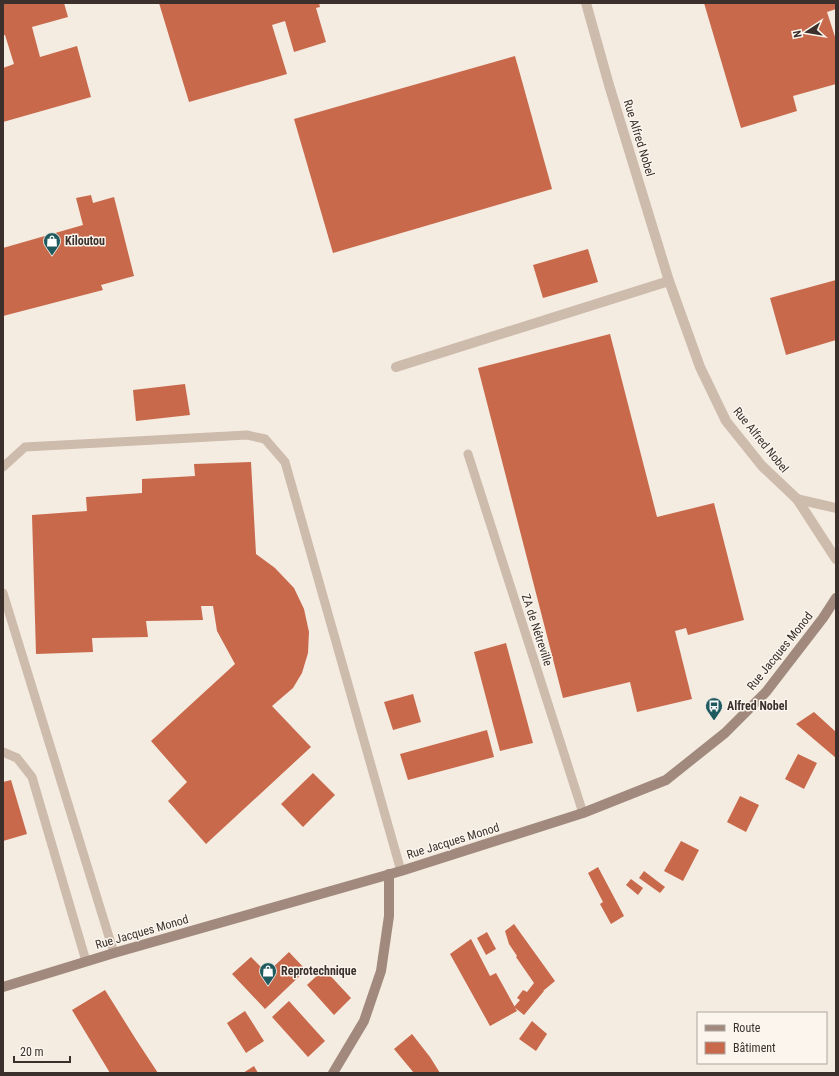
<svg xmlns="http://www.w3.org/2000/svg" width="839" height="1076" font-family="'Roboto Condensed',sans-serif">
  <style>
    .building { fill: #c8694b }
    .lines { fill: none; stroke-linecap: round; stroke-linejoin: round }
    .lane { stroke: #cdbbac; stroke-width: 9 }
    .street { stroke: #cdbbac; stroke-width: 10 }
    .secondary { stroke: #a18a7d; stroke-width: 10 }
    .labels { text-anchor: middle; stroke-width: 3; stroke-linejoin: round; paint-order: stroke }
    .street-label { font-size: 12px; fill: #3b302b; stroke: #fbf5ee }
    .poi-label { font-size: 12px; font-weight: bold; fill: #3b302b; stroke: #fbf5ee; text-anchor: start }
  </style>
  <rect width="100%" height="100%" fill="#f4ebe1"/>
  <g class="building">
    <polygon points="3,3 64,3 68,17 32,27 40,57 77,46 91,97 3,122 3,68 14,64 5,35 3,35"/>
    <polygon points="159,3 319,3 320,7 316,8 326,42 294,52 285,21 272,25 287,74 189,102"/>
    <polygon points="704,3 836,3 836,9 827,12 836,40 836,84 793,96 797,111 741,128"/>
    <polygon points="515,56 552,189 333,253 294,119"/>
    <polygon points="91,195 93,203 114,197 134,276 101,285 103,290 3,316 3,248 83,225 76,198"/>
    <polygon points="588,249 598,282 543,298 533,265"/>
    <polygon points="836,280 836,340 786,355 770,298"/>
    <polygon points="610,334 657,517 714,503 744,620 688,635 686,628 675,631 692,699 637,712 630,682 563,698 478,368"/>
    <polygon points="185,384 190,415 136,421 133,390"/>
    <polygon points="251,462 256,554 275,568 294,588 304,609 309,632 308,653 302,673 293,688 272,706 311,747 206,844 168,801 187,782 151,741 235,664 217,631 213,606 201,606 203,620 146,621 148,637 92,638 93,652 36,654 32,515 87,511 86,497 142,493 142,479 195,476 194,464"/>
    <polygon points="506,643 533,743 500,751 474,652"/>
    <polygon points="413,694 421,722 393,730 384,702"/>
    <polygon points="814,712 836,732 836,758 796,724"/>
    <polygon points="487,730 494,757 408,780 400,754"/>
    <polygon points="798,754 817,763 804,789 785,779"/>
    <polygon points="313,773 335,795 303,827 281,804"/>
    <polygon points="11,780 27,834 3,841 3,782"/>
    <polygon points="740,796 759,805 746,832 727,822"/>
    <polygon points="681,841 699,850 683,881 664,871"/>
    <polygon points="598,867 624,916 611,924 600,904 603,902 588,873"/>
    <polygon points="644,871 665,887 660,893 639,878"/>
    <polygon points="631,879 643,888 638,895 626,885"/>
    <polygon points="514,924 555,981 543,991 544,991 524,1015 514,1007 520,1000 517,998 523,990 527,992 534,983 516,957 517,956 509,944 505,931"/>
    <polygon points="487,932 496,949 486,955 477,938"/>
    <polygon points="471,939 490,976 496,973 517,1011 490,1026 450,954"/>
    <polygon points="289,952 306,970 265,1009 232,974 251,957 267,973"/>
    <polygon points="324,969 351,998 334,1015 307,985"/>
    <polygon points="105,990 135,1038 158,1073 110,1073 72,1010"/>
    <polygon points="289,1001 325,1041 308,1057 272,1017"/>
    <polygon points="245,1011 264,1041 246,1053 227,1023"/>
    <polygon points="532,1021 547,1034 536,1051 519,1039"/>
    <polygon points="412,1034 430,1057 440,1073 414,1073 394,1049"/>
    <polygon points="254,1066 258,1073 243,1073"/>
  </g>
  <g class="lines">
    <g class="lane">
      <polyline points="468,454 583,813"/>
      <polyline points="3,467 25,447 247,435 265,439 285,462 401,871"/>
      <polyline points="3,593 114,953"/>
      <polyline points="3,752 17,758 32,777 86,961"/>
    </g>
    <g class="street">
      <polyline points="586,3 609,85 669,281 700,367 726,421 762,466 797,499 836,559"/>
      <polyline points="396,367 669,281"/>
      <polyline points="797,499 836,508"/>
    </g>
    <g class="secondary">
      <polyline points="3,987 114,953 401,871 583,813 666,780 725,733 766,692 823,618 836,598"/>
      <polyline points="333,1073 364,1021 381,971 389,916 389,874"/>
    </g>
  </g>
  <defs>
    <g id="shop-pin" transform="scale(0.9)"><path d="M0 17L-7.5 6A9.5 9.5 0 1 1 7.5 6Z" fill="#1f5a5e" stroke="#fbf5ee"/><path d="M-5-2.5h2.3a2.7 3.5 0 0 1 5.4 0H5L5.5 6h-11ZM-1.5-2.5h3a1.5 2.3 0 0 0-3 0Z" fill="#fff"/></g>
    <g id="bus-pin" transform="scale(0.9)"><path d="M0 17L-7.5 6A9.5 9.5 0 1 1 7.5 6Z" fill="#1f5a5e" stroke="#fbf5ee"/><path d="M-5-6H5V4H4V6H2V4H-2V6H-4V4H-5ZM-3.5-4V0h7V-4ZM-3.5 1.2v1.5H-2V1.2ZM2 1.2v1.5H3.5V1.2Z" fill="#fff"/></g>
  </defs>
  <g fill-rule="evenodd">
    <use href="#shop-pin" x="52" y="241"/>
    <use href="#bus-pin" x="714" y="706"/>
    <use href="#shop-pin" x="268" y="971"/>
  </g>
  <g class="labels">
    <g class="street-label">
      <text transform="translate(639 138) rotate(73)" y="4">Rue Alfred Nobel</text>
      <text transform="translate(761 440) rotate(51)" y="4">Rue Alfred Nobel</text>
      <text transform="translate(537 630) rotate(72)" y="4">ZA de Nétreville</text>
      <text transform="translate(780 651) rotate(-51)" y="4">Rue Jacques Monod</text>
      <text transform="translate(453 841) rotate(-17)" y="4">Rue Jacques Monod</text>
      <text transform="translate(142 932) rotate(-16)" y="4">Rue Jacques Monod</text>
    </g>
    <g class="poi-label">
      <text x="65" y="245">Kiloutou</text>
      <text x="727" y="710">Alfred Nobel</text>
      <text x="281" y="975">Reprotechnique</text>
    </g>
  </g>
  <rect width="839" height="1076" fill="none" stroke="#3b302b" stroke-width="8"/>
  <rect x="697" y="1012" width="130" height="52" fill="#fbf5ee" stroke="#aea6a0"/>
  <rect x="705" y="1025" width="20" height="6" fill="#a18a7d" stroke="#aea6a0"/>
  <text x="733" y="1032" font-size="12" fill="#3b302b">Route</text>
  <rect x="705" y="1042" width="20" height="12" fill="#c8694b" stroke="#aea6a0"/>
  <text x="733" y="1052" font-size="12" fill="#3b302b">Bâtiment</text>
  <g transform="translate(807 32) rotate(258)" stroke="#fbf5ee" stroke-width="3" paint-order="stroke">
  <path d="M0-3L7 15L0 10L-7 15Z" fill="#3b302b"/>
  <text y="-6" font-size="11" font-weight="bold" text-anchor="middle" fill="#3b302b">N</text>
  </g>
  <path d="M14 1056v6h56v-6" fill="none" stroke="#3b302b" stroke-width="2"/>
  <text x="20" y="1056" font-size="12" fill="#3b302b" stroke="#fbf5ee" stroke-width="3" paint-order="stroke">20 m</text>
</svg>
